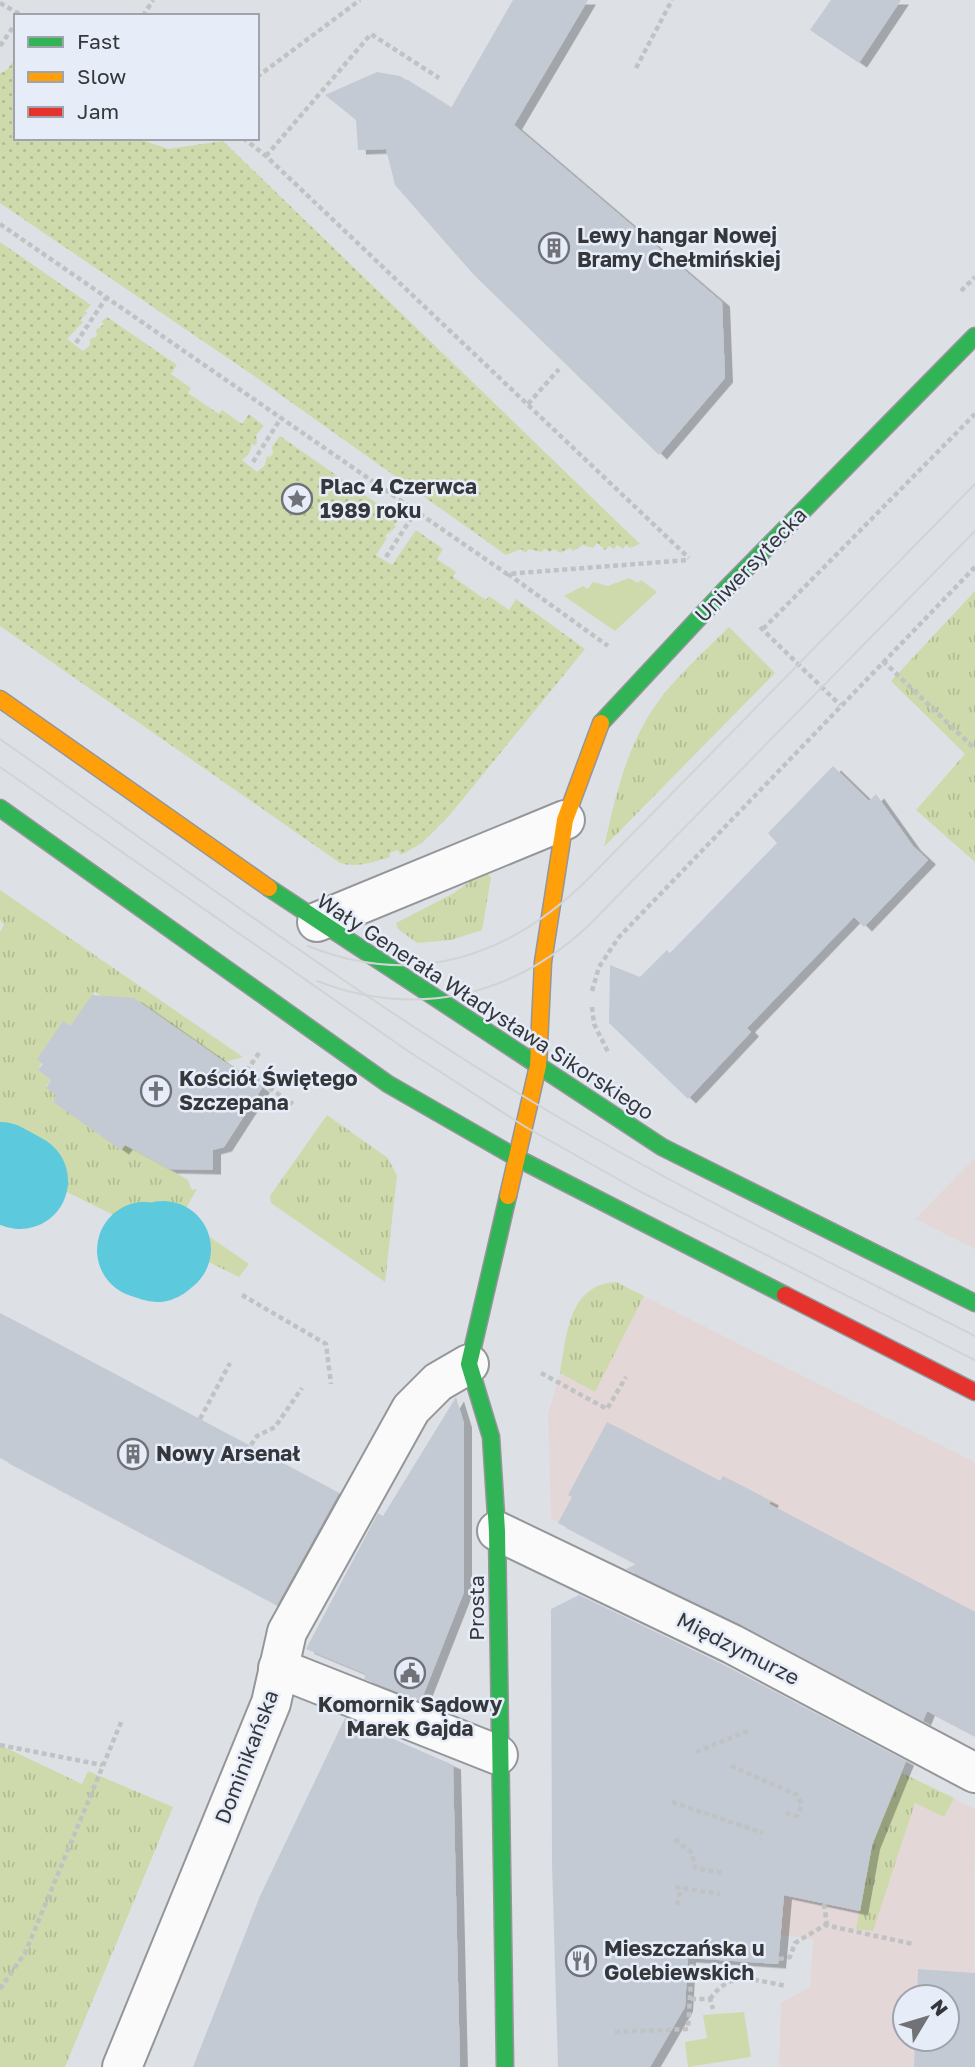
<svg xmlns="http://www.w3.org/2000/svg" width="975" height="2067" font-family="'Golos Text',sans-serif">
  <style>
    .commercial { fill: #e4d7d8; fill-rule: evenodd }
    .grass { fill: url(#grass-tufts) }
    .park { fill: url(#park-dots) }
    .garden { fill: #cedaab }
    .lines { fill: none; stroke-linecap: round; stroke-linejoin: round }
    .river { stroke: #5cc9dc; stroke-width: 96 }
    .building { fill: #c3cad4; filter: url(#shadow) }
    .street-casing { stroke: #94969a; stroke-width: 42 }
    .fast-casing { stroke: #94969a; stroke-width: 19 }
    .slow-casing { stroke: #94969a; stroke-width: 19 }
    .jam-casing { stroke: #94969a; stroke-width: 19 }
    .path { stroke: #c0c2c3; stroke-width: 4.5; stroke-dasharray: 5 3.5; stroke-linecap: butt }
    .street { stroke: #fafafb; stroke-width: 38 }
    .fast { stroke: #30b455; stroke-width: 16 }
    .slow { stroke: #ff9f0a; stroke-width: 16 }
    .jam { stroke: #e5322d; stroke-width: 16 }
    .tram { stroke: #d2d3d4; stroke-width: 2 }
    .labels { text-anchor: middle; stroke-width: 5; stroke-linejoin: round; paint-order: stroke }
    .poi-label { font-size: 21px; font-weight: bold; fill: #35373b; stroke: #e6edf8; text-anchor: start }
    .street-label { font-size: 21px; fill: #35373b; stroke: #e6edf8 }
  </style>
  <defs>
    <pattern id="grass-tufts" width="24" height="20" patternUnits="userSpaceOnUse" patternTransform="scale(1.75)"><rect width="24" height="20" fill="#cedaab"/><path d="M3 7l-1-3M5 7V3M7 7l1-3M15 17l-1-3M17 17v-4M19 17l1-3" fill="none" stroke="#b2bc94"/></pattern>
    <pattern id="park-dots" width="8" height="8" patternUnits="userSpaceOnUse" patternTransform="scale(1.75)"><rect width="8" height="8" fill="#cedaab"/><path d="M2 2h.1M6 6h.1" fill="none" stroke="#b2bc94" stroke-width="1.8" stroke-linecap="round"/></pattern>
    <filter id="shadow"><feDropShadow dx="8" dy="4.5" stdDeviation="0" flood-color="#0004"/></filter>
  </defs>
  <rect width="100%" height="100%" fill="#dde1e6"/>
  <g class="commercial">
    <polygon points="975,1158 975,1249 915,1219"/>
    <polygon points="644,1296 975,1462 975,1736 551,1519 548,1414 560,1373 595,1391"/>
    <path d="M 902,1773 L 975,1809 L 973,2067 L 779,2067 L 781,2003 L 810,1987 L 813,1939 L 781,1935 L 784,1896 L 860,1911 L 872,1844 ZM 905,1997 L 947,1997 L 947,2039 L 905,2039 Z"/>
  </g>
  <g class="grass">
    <polygon points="975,591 975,862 916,810 965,754 891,681"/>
    <path d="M 729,627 L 775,673 L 604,847 C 615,798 626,748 655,706 C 676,676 704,652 729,627 Z"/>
    <polygon points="486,870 491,878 482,930 451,940 417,943 398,929 396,923 454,893"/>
    <polygon points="0,890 243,1057 225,1062 220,1069 193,1051 198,1042 192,1039 185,1047 95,992 70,1026 64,1022 38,1070 44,1074 55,1074 46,1087 56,1095 53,1102 188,1180 192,1190 197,1189 181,1217 249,1264 239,1277 0,1159 0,932 4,925 0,920"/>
    <polygon points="327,1115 388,1158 397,1176 385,1282 271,1203 270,1196"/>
    <path d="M 616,1282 L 644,1296 L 595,1392 L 560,1373 C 567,1335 568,1285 616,1282 Z"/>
    <polygon points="0,1745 82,1784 88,1771 173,1807 65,2067 0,2067"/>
    <polygon points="902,1773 954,1798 944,1817 915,1803 873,1931 856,1929 872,1844"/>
  </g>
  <g class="park">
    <polygon points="14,60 16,138 137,138 168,149 223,141 640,544 630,548 626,545 623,549 617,545 614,549 609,546 605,550 597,543 593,548 583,545 573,551 570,548 560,553 554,549 550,552 545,549 541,552 529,549 525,553 521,549 506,555 257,378 0,203 0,73 7,70"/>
    <path d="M 0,242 L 91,305 L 85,311 L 87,313 L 80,320 L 83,322 L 67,339 L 83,351 L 90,345 L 90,339 L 97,336 L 96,330 L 104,324 L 101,322 L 107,317 L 177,365 L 171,374 L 191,388 L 188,393 L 219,414 L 222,410 L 242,424 L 249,414 L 264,426 L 256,435 L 257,442 L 255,446 L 252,444 L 249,454 L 242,460 L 257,472 L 265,465 L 267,456 L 270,457 L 273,453 L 272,447 L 280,436 L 399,519 L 394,525 L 396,527 L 385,536 L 387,538 L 376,555 L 392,565 L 416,530 L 443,549 L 437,559 L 456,572 L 453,577 L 486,600 L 489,596 L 509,610 L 516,599 L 585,649 L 449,816 L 422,843 L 401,855 L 398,850 L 390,853 L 390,857 C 374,862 357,868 340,863 L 0,626 Z"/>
  </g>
  <g class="garden">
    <polygon points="629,578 638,583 641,580 657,592 615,631 564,596 583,586 588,589 593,582 608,586"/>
    <polygon points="744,2012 751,2057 688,2067 685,2042 707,2038 703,2015"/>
  </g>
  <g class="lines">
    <g class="river">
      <polyline points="0,1170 20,1181"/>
      <polyline points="145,1250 157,1254 163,1249"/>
    </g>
  </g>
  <g class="building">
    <polygon points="513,0 588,0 514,125 722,302 725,378 659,455 474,275 395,185 386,149 358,150 356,120 325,95 377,72 400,76 451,108"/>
    <polygon points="831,0 901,0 859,63 810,30"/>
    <polygon points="833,766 869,801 876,794 913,846 928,860 864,927 854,917 747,1028 751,1032 688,1099 609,1023 610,965 640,977 667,950 670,953 777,843 768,833"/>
    <polygon points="92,995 134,998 262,1088 224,1147 213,1150 213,1170 169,1169 125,1145 121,1150 53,1102 56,1095 46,1088 51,1080 38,1070 43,1064 37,1059 63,1021 70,1026"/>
    <polygon points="0,1313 339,1493 277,1605 0,1458"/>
    <polygon points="456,1397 464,1423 464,1592 421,1701 364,1679 366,1674 306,1649 378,1513 383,1516"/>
    <polygon points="607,1422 720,1481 723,1476 771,1501 769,1504 975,1612 975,1736 927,1711 923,1721 742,1625 626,1569 636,1564 558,1523 572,1497 568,1495"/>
    <polygon points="579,1595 722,1664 906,1761 872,1845 860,1911 784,1895 778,1964 688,1958 685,2007 650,2067 558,2067 552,1864 551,1609"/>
    <polygon points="345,1718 453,1765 460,2067 193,2067 260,1896"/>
    <polygon points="918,1969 975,1973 975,2067 914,2067 915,2039 947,2039 947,1997 917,1997"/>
  </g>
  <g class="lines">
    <g class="street-casing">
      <g id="street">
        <polyline points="317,922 565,820"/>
        <polyline points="497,1531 732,1644 975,1773"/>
        <polyline points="278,1668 498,1755"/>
        <polyline points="122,2067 271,1703 287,1632 411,1409 438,1382 469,1364"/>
      </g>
    </g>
    <g class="fast-casing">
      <g id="fast">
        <polyline points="601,723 724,591 975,336"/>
        <polyline points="0,808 388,1084 517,1158 785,1295"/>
        <polyline points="269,888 662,1147 975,1303"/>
        <polyline points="505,2067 497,1531 491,1437 469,1364 508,1196"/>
      </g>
    </g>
    <g class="slow-casing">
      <g id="slow">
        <polyline points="0,699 269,888"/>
        <polyline points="508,1196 538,1066 543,962 565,820 601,723"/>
      </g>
    </g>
    <g class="jam-casing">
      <polyline id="jam" points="785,1295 975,1392"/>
    </g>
    <g class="path">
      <polyline points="0,3 23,16"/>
      <polyline points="143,16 153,0"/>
      <polyline points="0,46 16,23"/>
      <polyline points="636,68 672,0"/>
      <polyline points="257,77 360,0"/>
      <polyline points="243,138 266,156 689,558"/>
      <polyline points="266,156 371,34 439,78"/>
      <polyline points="0,224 507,574 688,560"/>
      <polyline points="961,291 975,277"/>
      <polyline points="76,343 106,298"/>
      <polyline points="528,404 559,369"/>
      <polyline points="253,462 281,418"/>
      <polyline points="386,557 416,511"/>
      <polyline points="508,574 608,646"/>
      <polyline points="760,627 840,705"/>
      <polyline points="763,629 975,414"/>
      <polyline points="883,661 975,749"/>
      <polyline points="592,991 599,967 619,937 975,567"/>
      <polyline points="592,1007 594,1024 609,1054"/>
      <polyline points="259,1053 246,1072 293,1104"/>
      <polyline points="242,1295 326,1344 331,1384"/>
      <polyline points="541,1373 607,1409 626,1377"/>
      <polyline points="200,1419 230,1363"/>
      <polyline points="251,1445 257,1436 275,1427 302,1388"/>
      <polyline points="0,1745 102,1765"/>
      <polyline points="696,1752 750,1730"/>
      <polyline points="731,1766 797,1795 802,1805 797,1816 786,1813"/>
      <polyline points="672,1802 763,1833"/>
      <polyline points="675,1839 692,1853 695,1868 722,1873"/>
      <polyline points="675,1887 720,1894"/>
      <polyline points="824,1904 827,1925"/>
      <polyline points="677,1905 681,1888"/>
      <polyline points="779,1959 790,1957 795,1943 825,1925 913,1944"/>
      <polyline points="0,1989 25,1953 122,1720"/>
      <polyline points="691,1999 710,1999 713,2009"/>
      <path d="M 710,1999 C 732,1968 755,1981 787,1986"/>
      <polyline points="615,2032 688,2029 692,1964"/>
    </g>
    <use href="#street" class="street"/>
    <use href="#fast" class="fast"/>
    <use href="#slow" class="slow"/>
    <use href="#jam" class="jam"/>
    <g class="tram">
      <path d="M 0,739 C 176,862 349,991 533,1102 C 676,1188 826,1260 975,1336"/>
      <polyline points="0,767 408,1051 524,1126 639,1191 975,1360"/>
      <path d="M 308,946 C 415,989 510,957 589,878 L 975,484"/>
      <path d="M 317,981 C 415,1019 513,997 589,925 L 975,531"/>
    </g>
  </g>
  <defs>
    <g id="building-ring" transform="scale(1.575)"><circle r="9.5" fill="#e6edf8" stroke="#707277" stroke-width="1.5"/><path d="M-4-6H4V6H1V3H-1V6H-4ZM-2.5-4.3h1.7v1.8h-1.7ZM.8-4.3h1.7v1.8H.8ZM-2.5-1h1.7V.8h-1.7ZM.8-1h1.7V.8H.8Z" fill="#707277"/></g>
    <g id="sight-ring" transform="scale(1.575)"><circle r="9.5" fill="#e6edf8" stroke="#707277" stroke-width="1.5"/><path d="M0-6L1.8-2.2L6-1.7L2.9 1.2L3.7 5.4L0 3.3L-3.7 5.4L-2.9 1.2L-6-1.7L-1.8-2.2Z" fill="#707277"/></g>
    <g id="church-ring" transform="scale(1.575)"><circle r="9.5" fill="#e6edf8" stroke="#707277" stroke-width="1.5"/><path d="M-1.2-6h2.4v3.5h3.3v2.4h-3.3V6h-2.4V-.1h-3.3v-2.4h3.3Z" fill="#707277"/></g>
    <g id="civic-ring" transform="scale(1.575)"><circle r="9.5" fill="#e6edf8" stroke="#707277" stroke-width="1.5"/><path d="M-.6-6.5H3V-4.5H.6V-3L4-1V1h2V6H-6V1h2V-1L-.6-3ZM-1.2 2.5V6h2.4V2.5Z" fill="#707277"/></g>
    <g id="restaurant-ring" transform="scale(1.575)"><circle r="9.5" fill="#e6edf8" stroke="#707277" stroke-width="1.5"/><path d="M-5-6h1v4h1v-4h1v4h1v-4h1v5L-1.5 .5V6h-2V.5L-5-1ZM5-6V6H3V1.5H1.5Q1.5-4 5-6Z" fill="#707277"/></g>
  </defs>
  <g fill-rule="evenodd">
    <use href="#building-ring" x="554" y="248"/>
    <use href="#sight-ring" x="297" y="499"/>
    <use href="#church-ring" x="156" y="1091"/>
    <use href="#building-ring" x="133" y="1454"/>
    <use href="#civic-ring" x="410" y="1673"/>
    <use href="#restaurant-ring" x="581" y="1961"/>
  </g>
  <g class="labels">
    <g class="poi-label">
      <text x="577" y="243">Lewy hangar Nowej<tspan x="577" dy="24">Bramy Chełmińskiej</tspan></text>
      <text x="320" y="494">Plac 4 Czerwca<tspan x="320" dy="24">1989 roku</tspan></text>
      <text x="179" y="1086">Kościół Świętego<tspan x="179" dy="24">Szczepana</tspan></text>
      <text x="156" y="1461">Nowy Arsenał</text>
      <text x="410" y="1712" text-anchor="middle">Komornik Sądowy<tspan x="410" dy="24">Marek Gajda</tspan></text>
      <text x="604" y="1956">Mieszczańska u<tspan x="604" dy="24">Golebiewskich</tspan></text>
    </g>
    <g class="street-label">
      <text transform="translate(751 565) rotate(-46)" y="7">Uniwersytecka</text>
      <text transform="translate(485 1007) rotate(33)" y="7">Wały Generała Władysława Sikorskiego</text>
      <text transform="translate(477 1608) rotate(-90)" y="7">Prosta</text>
      <text transform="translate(738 1649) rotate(27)" y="7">Międzymurze</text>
      <text transform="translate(247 1757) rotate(-69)" y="7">Dominikańska</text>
    </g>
  </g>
  <rect x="14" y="14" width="245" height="126" fill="#e6edf8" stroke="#9fa4ac" stroke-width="2"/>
  <rect x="28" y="37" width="35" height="10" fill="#30b455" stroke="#9fa4ac" stroke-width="2"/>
  <text x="77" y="49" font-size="21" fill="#35373b">Fast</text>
  <rect x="28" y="72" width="35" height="10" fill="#ff9f0a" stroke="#9fa4ac" stroke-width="2"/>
  <text x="77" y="84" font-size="21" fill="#35373b">Slow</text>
  <rect x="28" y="107" width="35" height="10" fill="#e5322d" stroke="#9fa4ac" stroke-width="2"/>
  <text x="77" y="119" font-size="21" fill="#35373b">Jam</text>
  <g transform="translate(926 2018) rotate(52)"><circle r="33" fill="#e6edf8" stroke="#9fa4ac" stroke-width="2"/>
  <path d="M0-5L12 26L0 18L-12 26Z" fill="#707277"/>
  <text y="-10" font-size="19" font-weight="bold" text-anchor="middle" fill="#35373b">N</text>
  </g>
</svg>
